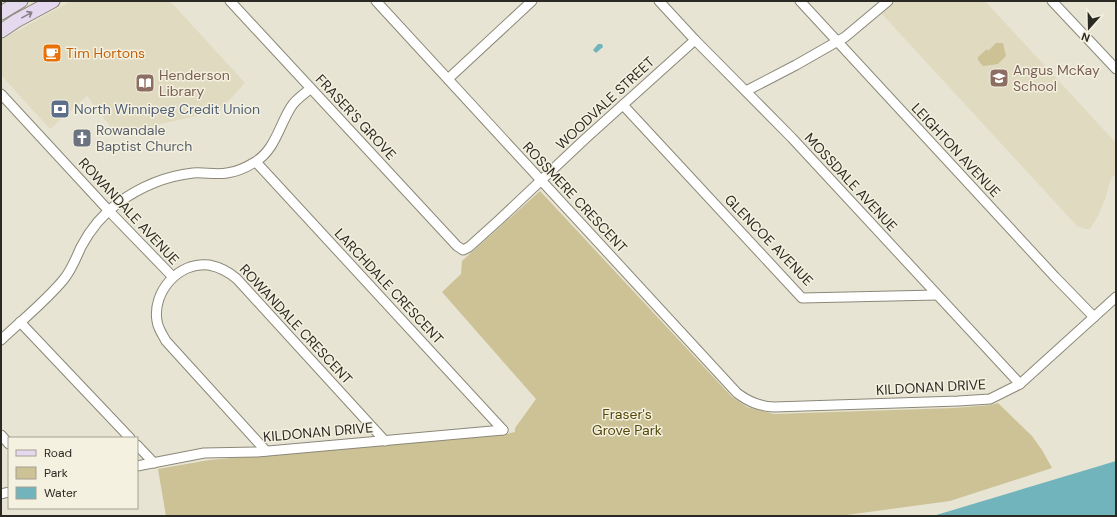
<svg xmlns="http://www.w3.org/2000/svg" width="1117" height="517" font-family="'DM Sans',sans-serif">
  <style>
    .built { fill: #e0dac1 }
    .green { fill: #ccc296 }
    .water { fill: #72b4bc }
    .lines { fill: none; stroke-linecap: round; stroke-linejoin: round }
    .minor-casing { stroke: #8b8878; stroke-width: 11 }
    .secondary-casing { stroke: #8b8878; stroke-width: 15 }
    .minor { stroke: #fff; stroke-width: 9 }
    .secondary { stroke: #e4d9ef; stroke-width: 13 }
    .oneway { stroke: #888189 }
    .labels { text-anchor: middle; stroke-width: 3; stroke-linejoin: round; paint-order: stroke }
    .food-label { font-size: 14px; fill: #c56008; stroke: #f5f1e0; text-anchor: start }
    .education-label { font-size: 14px; fill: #785e54; stroke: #f5f1e0; text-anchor: start }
    .street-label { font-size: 14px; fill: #2b2923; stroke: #f5f1e0 }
    .service-label { font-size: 14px; fill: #4e5e75; stroke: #f5f1e0; text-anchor: start }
    .worship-label { font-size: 14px; fill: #5b616d; stroke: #f5f1e0; text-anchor: start }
    .park-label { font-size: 14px; fill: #544708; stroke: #f5f1e0 }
  </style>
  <rect width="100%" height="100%" fill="#e8e4d3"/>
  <g class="built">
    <polygon points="71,1 170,1 245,83 219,111 116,134 87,96 50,129 1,75 1,40"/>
    <polygon points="894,1 985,1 1116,143 1116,173 1111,179 1105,199 1098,216 1090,229 1085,229 1077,226 881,13"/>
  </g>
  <g class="green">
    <polygon points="996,43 1003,43 1006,56 998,64 983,66 978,60 978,57 987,49 988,51"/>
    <polygon points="540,191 732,397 747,407 774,414 954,408 991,405 998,403 1032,436 1042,450 1052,468 950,501 839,516 166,516 158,469 209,460 502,435 515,432 515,428 536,399 442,292 461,274 462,261"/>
  </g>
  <g class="water">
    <polygon points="598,44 602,44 603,47 596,53 593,50"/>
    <polygon points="1116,461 1116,516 933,516"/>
  </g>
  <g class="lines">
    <g class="minor-casing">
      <g id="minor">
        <polyline points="230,1 457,246 463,250 469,247 499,220 585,139 695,40"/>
        <path d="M 376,1 L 737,393 C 749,402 759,406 774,407 L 958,401 L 990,399 L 1020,384 L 1116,297"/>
        <polyline points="659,1 695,40 792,138 1020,384"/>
        <polyline points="800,1 1055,277 1094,317"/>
        <polyline points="1052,1 1116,69"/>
        <polyline points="448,79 532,1"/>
        <polyline points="746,91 796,65 845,37 888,1"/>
        <polyline points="1,94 109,211 173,277"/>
        <polyline points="623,105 802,298 937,295"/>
        <polyline points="256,162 503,430"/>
        <polyline points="20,322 130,438"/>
        <path d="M 1,340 C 21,321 47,300 64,279 C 72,269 76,258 81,247 C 90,230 103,214 118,203 C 140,187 166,176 193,173 C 204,172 216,175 227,173 C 236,172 247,167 255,162 C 275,150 279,126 291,107 C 295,100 304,94 310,89"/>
        <polyline points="1,435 9,444"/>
        <polyline points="137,445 154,463"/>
        <path d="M 266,451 L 166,341 C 163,335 158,329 157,321 C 152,292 179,261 209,265 C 219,267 229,272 237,279 L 385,441"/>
        <polyline points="137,466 204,453 257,452 503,430"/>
        <polyline points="1,494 9,492"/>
      </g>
    </g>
    <g class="secondary-casing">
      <g id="secondary">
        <polyline points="1,13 21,1"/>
        <polyline points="1,31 16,21 53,1"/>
      </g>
    </g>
    <use href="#minor" class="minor"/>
    <use href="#secondary" class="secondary"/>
  </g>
  <defs><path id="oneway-shaft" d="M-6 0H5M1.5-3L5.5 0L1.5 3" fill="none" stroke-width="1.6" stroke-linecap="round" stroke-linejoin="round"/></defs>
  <use class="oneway" href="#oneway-shaft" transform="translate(27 15) rotate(-29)"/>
  <defs>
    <g id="cafe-square" transform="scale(1)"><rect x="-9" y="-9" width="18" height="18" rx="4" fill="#e8710a" stroke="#f5f1e0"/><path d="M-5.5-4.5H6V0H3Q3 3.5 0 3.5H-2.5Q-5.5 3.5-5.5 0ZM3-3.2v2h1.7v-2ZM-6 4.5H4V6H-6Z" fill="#fff"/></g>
    <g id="school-square" transform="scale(1)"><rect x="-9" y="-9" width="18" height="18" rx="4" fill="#8d6e63" stroke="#f5f1e0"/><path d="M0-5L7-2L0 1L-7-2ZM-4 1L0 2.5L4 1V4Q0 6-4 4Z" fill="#fff"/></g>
    <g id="library-square" transform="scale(1)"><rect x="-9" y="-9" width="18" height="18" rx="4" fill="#8d6e63" stroke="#f5f1e0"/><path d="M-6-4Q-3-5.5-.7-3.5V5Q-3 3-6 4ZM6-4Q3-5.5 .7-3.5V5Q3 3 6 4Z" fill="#fff"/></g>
    <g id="bank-square" transform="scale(1)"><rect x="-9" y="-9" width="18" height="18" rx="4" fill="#5c6f8a" stroke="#f5f1e0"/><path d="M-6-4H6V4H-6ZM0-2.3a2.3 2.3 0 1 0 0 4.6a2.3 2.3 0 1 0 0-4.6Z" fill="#fff"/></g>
    <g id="church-square" transform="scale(1)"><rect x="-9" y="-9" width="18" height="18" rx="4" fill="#6b7280" stroke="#f5f1e0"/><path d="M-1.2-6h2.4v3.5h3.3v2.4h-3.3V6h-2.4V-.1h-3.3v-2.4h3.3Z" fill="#fff"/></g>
  </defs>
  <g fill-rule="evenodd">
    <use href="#cafe-square" x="52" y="53"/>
    <use href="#school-square" x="999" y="78"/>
    <use href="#library-square" x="145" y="83"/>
    <use href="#bank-square" x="60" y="109"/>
    <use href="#church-square" x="82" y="138"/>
  </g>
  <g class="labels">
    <g class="food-label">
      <text x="66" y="58">Tim Hortons</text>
    </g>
    <g class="education-label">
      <text x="1013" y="75">Angus McKay<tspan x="1013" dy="16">School</tspan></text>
      <text x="159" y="80">Henderson<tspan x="159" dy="16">Library</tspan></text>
    </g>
    <g class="street-label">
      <text transform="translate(605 103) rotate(-43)" y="5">WOODVALE STREET</text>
      <text transform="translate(356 117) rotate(47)" y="5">FRASER'S GROVE</text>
      <text transform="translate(956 150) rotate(47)" y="5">LEIGHTON AVENUE</text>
      <text transform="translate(851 182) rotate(47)" y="5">MOSSDALE AVENUE</text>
      <text transform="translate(575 197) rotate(47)" y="5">ROSSMERE CRESCENT</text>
      <text transform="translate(129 211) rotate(47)" y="5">ROWANDALE AVENUE</text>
      <text transform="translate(769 240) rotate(46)" y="5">GLENCOE AVENUE</text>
      <text transform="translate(389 286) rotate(47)" y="5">LARCHDALE CRESCENT</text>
      <text transform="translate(296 324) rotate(47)" y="5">ROWANDALE CRESCENT</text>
      <text transform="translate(931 387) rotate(-3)" y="5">KILDONAN DRIVE</text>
      <text transform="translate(318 432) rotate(-5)" y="5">KILDONAN DRIVE</text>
    </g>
    <g class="service-label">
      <text x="74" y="114">North Winnipeg Credit Union</text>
    </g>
    <g class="worship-label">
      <text x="96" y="135">Rowandale<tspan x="96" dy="16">Baptist Church</tspan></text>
    </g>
    <g class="park-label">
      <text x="627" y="419">Fraser's<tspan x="627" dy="16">Grove Park</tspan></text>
    </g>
  </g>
  <rect width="1117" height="517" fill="none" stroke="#2b2923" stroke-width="4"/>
  <rect x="8" y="437" width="130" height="72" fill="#f5f1e0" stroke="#a4a194"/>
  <rect x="16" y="450" width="20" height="6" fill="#e4d9ef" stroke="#a4a194"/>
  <text x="44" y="457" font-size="12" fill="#2b2923">Road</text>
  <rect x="16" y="467" width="20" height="12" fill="#ccc296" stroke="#a4a194"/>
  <text x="44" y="477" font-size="12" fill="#2b2923">Park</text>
  <rect x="16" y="487" width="20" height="12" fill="#72b4bc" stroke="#a4a194"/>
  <text x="44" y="497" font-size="12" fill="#2b2923">Water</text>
  <g transform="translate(1089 28) rotate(200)" stroke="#f5f1e0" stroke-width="3" paint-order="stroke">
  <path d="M0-3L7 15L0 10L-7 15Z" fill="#2b2923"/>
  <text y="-6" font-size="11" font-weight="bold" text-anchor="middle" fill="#2b2923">N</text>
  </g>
</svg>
